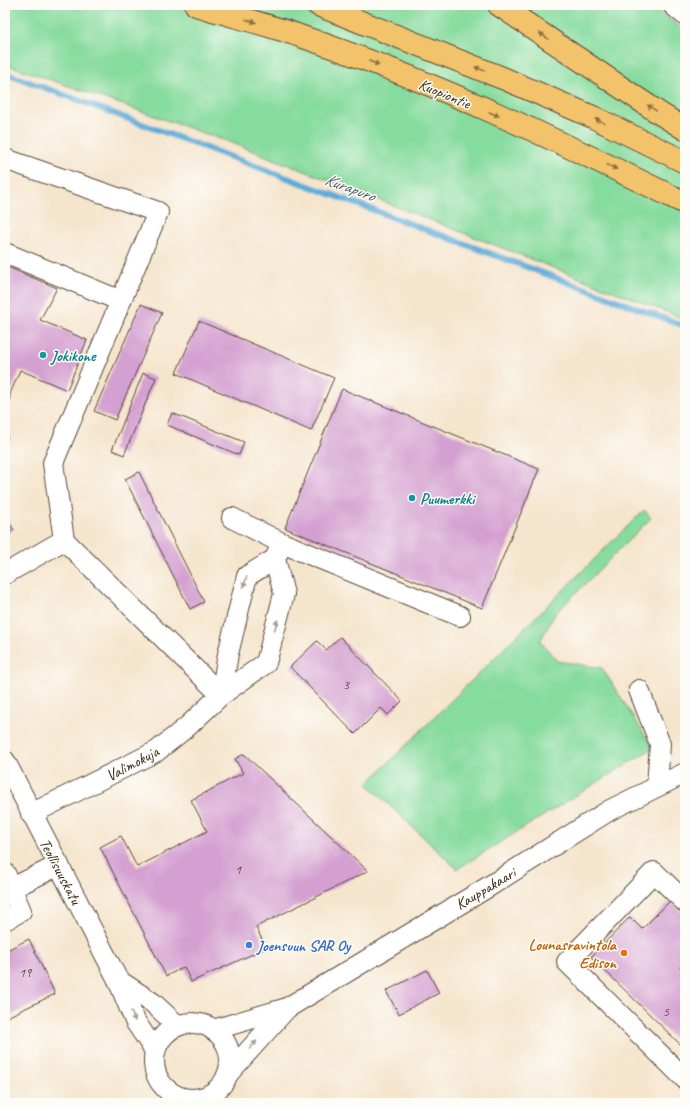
<svg xmlns="http://www.w3.org/2000/svg" width="690" height="1108" font-family="Caveat,sans-serif">
  <style>
    .green { fill: #86db9e; stroke: #60825e }
    .lines { fill: none; stroke-linecap: round; stroke-linejoin: round }
    .stream { stroke: #5eacd7; stroke-width: 6 }
    .building { fill: #d4a0d1 }
    .minor-casing { stroke: #574638; stroke-width: 22 }
    .highway-casing { stroke: #574638; stroke-width: 24 }
    .minor { stroke: #fff; stroke-width: 20 }
    .highway { stroke: #f2c36a; stroke-width: 22 }
    .oneway { fill: #8d6f40 }
    .oneway2 { fill: #a79f9a }
    .culture-dot { fill: #0f9aa8; stroke: #fdfcf7; stroke-width: 1.5 }
    .shop-dot { fill: #3f7fe0; stroke: #fdfcf7; stroke-width: 1.5 }
    .food-dot { fill: #e8710a; stroke: #fdfcf7; stroke-width: 1.5 }
    .labels { text-anchor: middle; stroke-width: 3; stroke-linejoin: round; paint-order: stroke }
    .number-label { font-size: 14px; fill: #61484b }
    .street-label { font-size: 16px; fill: #3b2a1e; stroke: #fdfcf7 }
    .culture-label { font-size: 16px; font-weight: bold; fill: #0d838f; stroke: #fdfcf7; text-anchor: start }
    .food-label { font-size: 16px; font-weight: bold; fill: #c56008; stroke: #fdfcf7; text-anchor: end }
    .shop-label { font-size: 16px; font-weight: bold; fill: #366cbe; stroke: #fdfcf7; text-anchor: start }
    .water-label { font-size: 17px; font-style: italic; fill: #495e68; stroke: #fdfcf7 }
  </style>
  <rect width="100%" height="100%" fill="#fdfcf7"/>
  <filter id="ink" filterUnits="userSpaceOnUse"><feTurbulence type="fractalNoise" baseFrequency=".025" numOctaves="2"/><feDisplacementMap in="SourceGraphic" scale="8" xChannelSelector="R" yChannelSelector="G"/><feConvolveMatrix kernelMatrix="1 2 1 2 8 2 1 2 1" color-interpolation-filters="sRGB"/></filter>
  <filter id="wash" filterUnits="userSpaceOnUse"><feTurbulence type="fractalNoise" baseFrequency=".012" numOctaves="4" result="noise"/><feDisplacementMap in="SourceGraphic" scale="16" xChannelSelector="R" yChannelSelector="G"/><feGaussianBlur stdDeviation="0.9" result="paint"/><feColorMatrix in="noise" values="0 0 0 0 0 0 0 0 0 0 0 0 0 0 0 0 0 1.4 0 .05"/><feComposite in="paint" operator="in"/></filter>
  <g filter="url(#wash)">
    <rect width="100%" height="100%" fill="#f5e5cd"/>
    <g class="green">
      <polygon points="5,5 652,5 685,31 685,319 235,144 5,64"/>
      <polygon points="644,510 651,518 555,614 540,641 557,661 602,668 653,748 457,869 367,784"/>
    </g>
    <g class="lines">
      <polyline class="stream" points="5,73 685,326"/>
    </g>
    <g id="blocks">
      <g class="building">
        <polygon points="5,266 57,288 40,320 87,340 67,390 20,370 10,394 6,454"/>
        <polygon points="141,304 162,313 115,420 94,411"/>
        <polygon points="199,321 334,378 311,431 176,373"/>
        <polygon points="143,373 156,378 124,455 112,450"/>
        <polygon points="342,389 539,469 482,608 285,528"/>
        <polygon points="172,413 244,442 239,455 167,425"/>
        <polygon points="139,472 204,602 190,609 125,479"/>
        <polygon points="5,517 14,530 5,534"/>
        <polygon points="340,637 402,701 388,715 381,708 355,734 290,667 317,641 326,650"/>
        <polygon points="244,754 368,871 256,927 266,948 191,982 184,967 166,976 100,847 121,836 137,867 207,831 191,800 243,773 235,759"/>
        <polygon points="670,901 685,915 685,962 680,967 685,973 685,1049 591,957 630,917 642,929"/>
        <polygon points="29,939 55,994 5,1018 5,951"/>
        <polygon points="427,970 439,993 399,1014 386,991"/>
      </g>
    </g>
  </g>
  <g filter="url(#ink)">
    <use href="#blocks" fill-opacity="0" stroke="#574638" stroke-width="1"/>
    <g class="lines">
      <g class="minor-casing">
        <g id="minor">
          <polyline points="673,5 685,15"/>
          <polyline points="5,159 158,212 53,463 64,540 5,574"/>
          <polyline points="5,253 121,301"/>
          <polyline points="232,518 282,543 460,616"/>
          <polyline points="64,540 221,695"/>
          <polyline points="639,690 660,744 657,786"/>
          <polyline points="221,695 228,654 247,576 275,559"/>
          <polyline points="5,761 118,980 135,1021 155,1051"/>
          <polyline points="31,814 157,751 188,726 221,695 266,663 284,594 275,559 282,543"/>
          <polyline points="5,873 21,911 5,920"/>
          <polyline points="12,888 59,865"/>
          <polyline points="685,902 654,872 567,962 685,1079"/>
          <polyline points="118,980 153,1003 178,1026"/>
          <circle cx="192" cy="1061" r="38"/>
          <polyline points="213,1030 287,1008"/>
          <polyline points="227,1075 287,1008 488,887 610,810 685,773"/>
        </g>
      </g>
      <g class="highway-casing">
        <g id="highway">
          <path d="M 196,5 C 231,16 266,24 300,36 C 431,80 561,142 685,203"/>
          <polyline points="318,5 505,79 593,117 685,162"/>
          <polyline points="499,5 659,113 685,129"/>
        </g>
      </g>
      <use href="#minor" class="minor"/>
      <use href="#highway" class="highway"/>
    </g>
    <defs><path id="oneway-solid" d="M-6-.8H1V-3.2L6.5 0L1 3.2V.8H-6Z"/></defs>
    <g class="oneway">
      <use href="#oneway-solid" transform="translate(251 21) rotate(16)"/>
      <use href="#oneway-solid" transform="translate(544 36) rotate(-145)"/>
      <use href="#oneway-solid" transform="translate(374 63) rotate(21)"/>
      <use href="#oneway-solid" transform="translate(480 69) rotate(-158)"/>
      <use href="#oneway-solid" transform="translate(652 108) rotate(-146)"/>
      <use href="#oneway-solid" transform="translate(494 114) rotate(23)"/>
      <use href="#oneway-solid" transform="translate(600 121) rotate(-154)"/>
      <use href="#oneway-solid" transform="translate(612 167) rotate(26)"/>
    </g>
    <g class="oneway2">
      <use href="#oneway-solid" transform="translate(245 582) rotate(107)"/>
      <use href="#oneway-solid" transform="translate(276 625) rotate(-75)"/>
      <use href="#oneway-solid" transform="translate(133 1016) rotate(67)"/>
      <use href="#oneway-solid" transform="translate(253 1045) rotate(-49)"/>
    </g>
  </g>
  <g class="culture-dot">
    <circle cx="43" cy="355" r="4"/>
    <circle cx="412" cy="498" r="4"/>
  </g>
  <circle class="shop-dot" cx="249" cy="945" r="4"/>
  <circle class="food-dot" cx="624" cy="953" r="4"/>
  <g class="labels">
    <g class="number-label">
      <text x="346" y="689">3</text>
      <text x="238" y="874">1</text>
      <text x="25" y="977">19</text>
      <text x="666" y="1016">5</text>
    </g>
    <g class="street-label">
      <text transform="translate(445 93) rotate(23)" y="6">Kuopiontie</text>
      <text transform="translate(132 763) rotate(-28)" y="6">Valimokuja</text>
      <text transform="translate(61 871) rotate(62)" y="6">Teollisuuskatu</text>
      <text transform="translate(485 888) rotate(-31)" y="6">Kauppakaari</text>
    </g>
    <g class="culture-label">
      <text x="51" y="361">Jokikone</text>
      <text x="420" y="504">Puumerkki</text>
    </g>
    <g class="food-label">
      <text x="616" y="950">Lounasravintola<tspan x="616" dy="18">Edison</tspan></text>
    </g>
    <g class="shop-label">
      <text x="257" y="951">Joensuun SAR Oy</text>
    </g>
    <g class="water-label">
      <text transform="translate(350 187) rotate(20)" y="6">Kurapuro</text>
    </g>
  </g>
  <rect width="690" height="1108" fill="none" stroke="#fdfcf7" stroke-width="20"/>
</svg>
